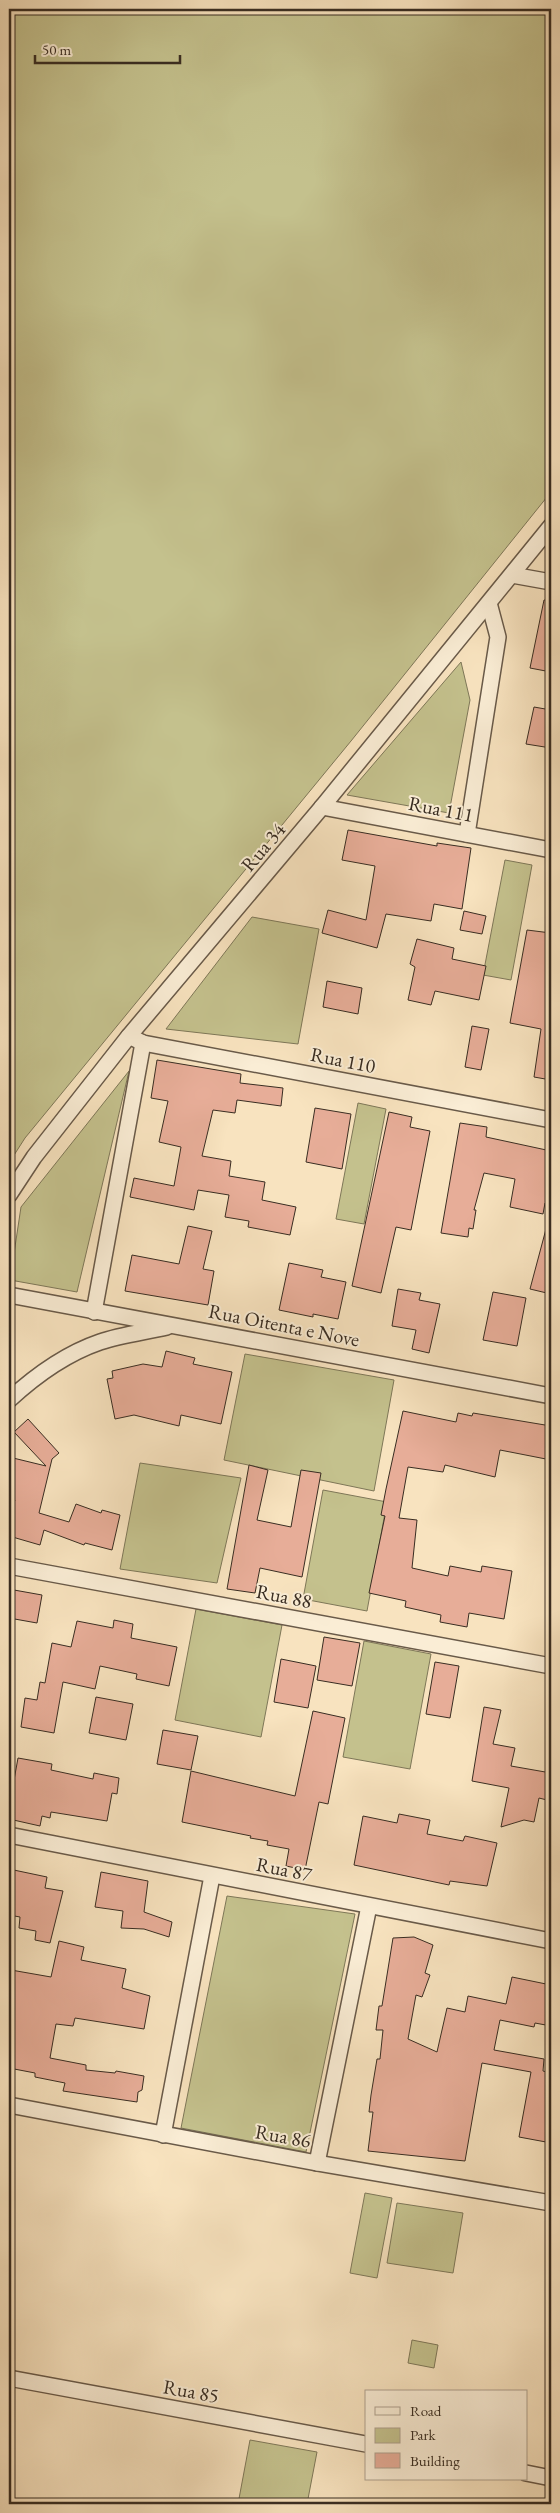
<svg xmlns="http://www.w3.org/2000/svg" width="560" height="2513" font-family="'EB Garamond',serif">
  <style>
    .green { fill: #c4c18d; stroke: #7e7758 }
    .building { fill: #e7ad98; stroke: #392d22 }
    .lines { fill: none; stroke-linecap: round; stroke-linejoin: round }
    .minor-casing { stroke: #695a49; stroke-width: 18 }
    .minor { stroke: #faedd5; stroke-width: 15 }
    .labels { text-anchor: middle; stroke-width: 4; stroke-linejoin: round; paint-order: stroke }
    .street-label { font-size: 20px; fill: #392d22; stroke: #faedd5 }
  </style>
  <rect width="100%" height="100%" fill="#f8e3bf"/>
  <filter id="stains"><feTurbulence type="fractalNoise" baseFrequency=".004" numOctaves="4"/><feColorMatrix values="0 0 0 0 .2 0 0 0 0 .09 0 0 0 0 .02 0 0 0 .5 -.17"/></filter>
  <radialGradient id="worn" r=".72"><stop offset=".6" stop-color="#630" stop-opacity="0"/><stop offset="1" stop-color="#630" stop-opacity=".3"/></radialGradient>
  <g class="green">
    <polygon points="9,9 551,9 551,492 351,741 25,1138 9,1163"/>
    <polygon points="461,662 470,700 449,813 347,795"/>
    <polygon points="505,860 532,865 511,980 483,975"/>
    <polygon points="252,917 319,929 298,1044 166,1029"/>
    <polygon points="129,1071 77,1292 10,1280 21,1207"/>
    <polygon points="358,1103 386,1109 364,1224 336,1219"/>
    <polygon points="245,1354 394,1380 374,1491 224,1460"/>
    <polygon points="140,1463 241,1478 217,1583 120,1569"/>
    <polygon points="323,1490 387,1502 367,1611 303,1599"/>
    <polygon points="196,1609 282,1625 261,1737 175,1720"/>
    <polygon points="364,1641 431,1654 410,1769 343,1757"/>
    <polygon points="227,1896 355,1914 306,2152 181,2128"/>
    <polygon points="365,2193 392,2198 377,2278 350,2273"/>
    <polygon points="397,2203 463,2213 453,2273 387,2263"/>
    <polygon points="412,2340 438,2345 434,2368 408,2363"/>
    <polygon points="250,2440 317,2452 307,2504 238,2504"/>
  </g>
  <g class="building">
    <polygon points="544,600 551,600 551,672 530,668"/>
    <polygon points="534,707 551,710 551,748 526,744"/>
    <polygon points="348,830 437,846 437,843 471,848 462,909 434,904 431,921 386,914 377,948 322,933 328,910 366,920 375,866 342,860"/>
    <polygon points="464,911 486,916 482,934 460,930"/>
    <polygon points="527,930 551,933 551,1080 534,1077 541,1029 510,1023"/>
    <polygon points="417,939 454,948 452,959 486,966 479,1000 435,991 431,1005 408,1000 415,967 410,964"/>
    <polygon points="327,981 362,988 358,1014 323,1007"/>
    <polygon points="472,1026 489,1029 481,1070 465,1067"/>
    <polygon points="157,1060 241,1074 240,1083 283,1088 281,1106 237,1100 235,1113 213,1110 202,1156 231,1161 229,1176 265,1182 262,1200 296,1207 290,1235 248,1227 249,1221 225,1217 229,1195 198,1190 194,1210 130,1197 134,1178 174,1186 181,1147 159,1142 168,1101 151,1098"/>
    <polygon points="315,1108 351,1114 342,1169 306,1162"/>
    <polygon points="389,1112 412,1117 410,1127 430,1131 411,1230 396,1227 381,1293 352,1286"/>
    <polygon points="460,1123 487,1127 486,1137 551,1151 551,1204 545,1203 543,1214 510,1207 515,1179 484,1173 474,1210 476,1210 473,1229 469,1228 468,1237 441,1233"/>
    <polygon points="188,1226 212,1231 203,1269 214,1271 208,1305 125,1291 132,1255 179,1264"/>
    <polygon points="546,1229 551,1230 551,1294 530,1289"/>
    <polygon points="289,1263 323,1270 321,1277 346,1282 338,1319 313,1314 313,1317 279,1310"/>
    <polygon points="398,1289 421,1293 419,1300 440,1304 429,1353 412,1349 416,1330 392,1326"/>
    <polygon points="493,1292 526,1298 517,1346 483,1340"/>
    <polygon points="166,1351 195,1358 193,1364 232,1372 221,1424 181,1415 179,1426 134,1415 115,1419 107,1379 113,1378 112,1371 143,1364 162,1367"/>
    <polygon points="403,1411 456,1422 458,1413 472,1416 473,1413 551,1426 551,1460 500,1450 495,1477 445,1465 443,1472 408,1467 399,1518 417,1520 412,1568 448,1576 450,1566 481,1572 482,1566 512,1571 504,1619 469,1613 467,1627 440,1622 441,1615 405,1607 406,1601 369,1593 385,1516 381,1515 386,1489"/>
    <polygon points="28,1419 59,1453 52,1459 39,1513 69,1522 76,1504 101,1513 102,1510 120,1515 112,1550 85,1543 84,1545 44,1530 40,1545 9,1536 9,1512 15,1500 9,1500 9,1457 46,1466 14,1432"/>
    <polygon points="249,1465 268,1470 257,1520 291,1527 301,1470 321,1473 302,1577 260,1568 255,1593 227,1589"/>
    <polygon points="14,1590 42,1595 37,1623 9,1618"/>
    <polygon points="114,1620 133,1624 131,1638 177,1647 169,1686 136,1679 137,1674 100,1666 95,1689 63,1682 54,1733 21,1727 25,1698 37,1700 40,1682 45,1683 52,1643 71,1647 77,1621 113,1628"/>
    <polygon points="324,1637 360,1643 352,1686 317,1680"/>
    <polygon points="281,1659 316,1666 308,1708 274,1702"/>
    <polygon points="435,1662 459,1666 450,1718 426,1714"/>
    <polygon points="96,1697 133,1704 126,1740 89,1733"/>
    <polygon points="484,1707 501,1710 493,1744 515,1748 511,1766 551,1773 551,1801 539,1798 534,1822 524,1820 501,1827 509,1788 472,1781"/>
    <polygon points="313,1711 345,1718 328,1804 319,1802 305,1870 286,1866 289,1849 267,1845 268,1841 250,1838 251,1836 182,1822 191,1771 295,1796"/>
    <polygon points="163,1730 198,1736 191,1770 157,1764"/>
    <polygon points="18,1758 52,1764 51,1770 93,1779 94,1773 119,1778 117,1794 112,1793 107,1821 51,1812 50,1818 42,1816 40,1826 9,1819 9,1808"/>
    <polygon points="399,1814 430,1820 427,1834 463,1841 465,1836 497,1843 487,1886 450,1881 449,1885 354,1865 363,1816 397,1823"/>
    <polygon points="9,1869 47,1877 45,1888 63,1891 50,1943 35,1940 36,1931 19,1928 20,1917 9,1915"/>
    <polygon points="101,1872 148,1881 144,1912 172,1922 169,1937 144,1929 121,1928 123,1911 95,1907"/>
    <polygon points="414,1937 433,1945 425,1973 430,1975 422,1997 416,1995 408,2039 437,2052 447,2008 465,2012 468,1996 506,2004 512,1977 551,1985 551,2026 535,2023 534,2027 500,2020 494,2050 544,2059 543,2071 551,2073 551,2116 546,2142 519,2137 531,2072 482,2063 465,2161 368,2151 373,2112 369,2112 371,2095 377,2059 380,2059 383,2030 376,2030 379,2006 382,2006 393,1938"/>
    <polygon points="59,1941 84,1947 81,1960 126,1969 122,1988 150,1996 144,2029 75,2018 73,2026 56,2024 50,2058 86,2065 86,2070 115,2073 116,2071 144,2076 142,2090 138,2092 137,2102 63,2091 65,2083 35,2077 35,2073 9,2068 9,1983 11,1970 51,1977"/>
  </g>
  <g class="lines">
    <g class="minor-casing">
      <g id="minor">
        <polyline points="512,575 551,582"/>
        <polyline points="322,807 551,850"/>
        <polyline points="467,834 498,637 489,603"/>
        <polyline points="129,1036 143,1043 551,1120"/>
        <polyline points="9,1195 34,1157 129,1036 322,807 551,526"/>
        <polyline points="9,1295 551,1396"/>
        <polyline points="94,1312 143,1043"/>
        <path d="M 9,1400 C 35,1376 65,1354 100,1342 C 121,1335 145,1332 167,1327"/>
        <polyline points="9,1566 551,1666"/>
        <polyline points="9,1835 551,1941"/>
        <polyline points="9,2105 317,2163 551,2203"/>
        <polyline points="163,2135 212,1876"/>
        <polyline points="317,2163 369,1906"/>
        <polyline points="9,2378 366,2444"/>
        <polyline points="526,2473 551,2478"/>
      </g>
    </g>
    <use href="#minor" class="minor"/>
  </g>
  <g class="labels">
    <g class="street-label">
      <text transform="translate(441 809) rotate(11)" y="7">Rua 111</text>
      <text transform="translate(263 847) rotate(-50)" y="7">Rua 34</text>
      <text transform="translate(343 1060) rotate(11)" y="7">Rua 110</text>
      <text transform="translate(284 1325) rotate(11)" y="7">Rua Oitenta e Nove</text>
      <text transform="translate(284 1596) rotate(11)" y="7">Rua 88</text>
      <text transform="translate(284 1869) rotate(11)" y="7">Rua 87</text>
      <text transform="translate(283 2136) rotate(10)" y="7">Rua 86</text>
      <text transform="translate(191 2391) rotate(10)" y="7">Rua 85</text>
    </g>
  </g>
  <rect width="560" height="2513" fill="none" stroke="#f8e3bf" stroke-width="30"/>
  <rect x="10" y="10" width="540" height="2493" fill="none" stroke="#392d22" stroke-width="2.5"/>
  <rect x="15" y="15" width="530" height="2483" fill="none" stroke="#392d22"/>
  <rect x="365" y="2390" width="162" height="90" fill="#faedd5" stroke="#ada08d"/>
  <rect x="375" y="2407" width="25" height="8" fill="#faedd5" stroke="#ada08d"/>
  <text x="410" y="2416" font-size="15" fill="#392d22">Road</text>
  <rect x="375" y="2428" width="25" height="15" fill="#c4c18d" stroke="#ada08d"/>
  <text x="410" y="2440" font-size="15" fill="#392d22">Park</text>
  <rect x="375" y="2453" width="25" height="15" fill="#e7ad98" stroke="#ada08d"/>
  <text x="410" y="2466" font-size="15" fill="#392d22">Building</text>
  <path d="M35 55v8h145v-8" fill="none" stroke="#392d22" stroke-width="2.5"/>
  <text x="42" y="55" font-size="15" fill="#392d22" stroke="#faedd5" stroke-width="4" paint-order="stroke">50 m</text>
  <rect width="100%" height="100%" filter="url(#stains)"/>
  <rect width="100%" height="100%" fill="url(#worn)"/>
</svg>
